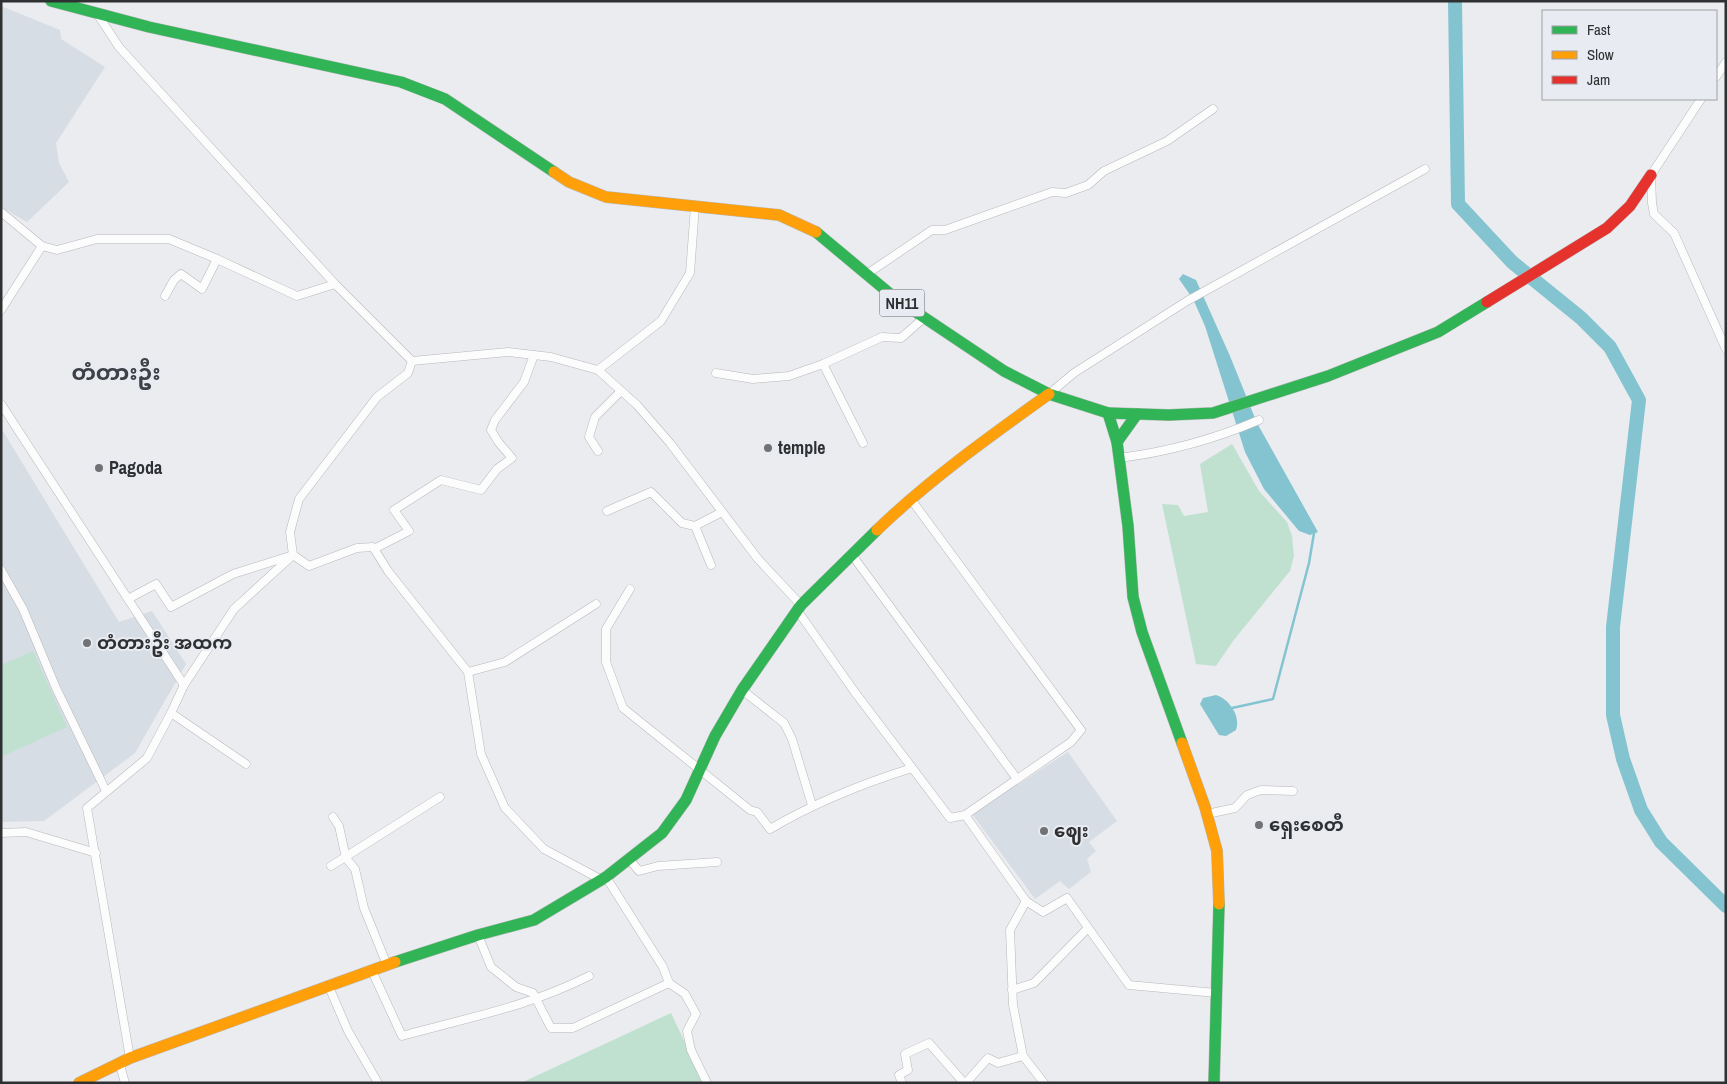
<svg xmlns="http://www.w3.org/2000/svg" width="1727" height="1084" font-family="'Archivo Narrow','Noto Sans Myanmar',sans-serif">
  <style>
    .built { fill: #d7dde5 }
    .green { fill: #c0e0d0 }
    .water { fill: #84c4d1 }
    .lines { fill: none; stroke-linecap: round; stroke-linejoin: round }
    .stream { stroke: #84c4d1; stroke-width: 2.5 }
    .river { stroke: #84c4d1; stroke-width: 14 }
    .street-casing { stroke: #b6b8ba; stroke-width: 9 }
    .fast-casing { stroke: #b6b8ba; stroke-width: 12 }
    .slow-casing { stroke: #b6b8ba; stroke-width: 12 }
    .jam-casing { stroke: #b6b8ba; stroke-width: 12 }
    .street { stroke: #fcfcfd; stroke-width: 8 }
    .fast { stroke: #30b455; stroke-width: 11 }
    .slow { stroke: #ff9f0a; stroke-width: 11 }
    .jam { stroke: #e5322d; stroke-width: 11 }
    .poi-dot { fill: #707274; stroke: #e8ebf1; stroke-width: 2 }
    .labels { text-anchor: middle; stroke-width: 4; stroke-linejoin: round; paint-order: stroke }
    .shield { fill: #e8ebf1; stroke: #66686b; stroke-width: 1 }
    .shield-label { font-size: 16px; font-weight: bold; fill: #2f3032 }
    .poi-label { font-size: 18px; font-weight: bold; fill: #2f3032; stroke: #e8ebf1; text-anchor: start }
    .district-label { font-size: 22px; font-weight: bold; fill: #3e4145; stroke: #e8ebf1 }
  </style>
  <rect width="100%" height="100%" fill="#eaecef"/>
  <g class="built">
    <polygon points="1,6 60,30 61,39 105,67 56,143 59,163 69,182 27,222 1,207"/>
    <polygon points="1,428 119,622 152,611 186,664 135,753 44,821 1,822"/>
    <polygon points="1068,752 1117,821 1089,842 1096,851 1087,859 1091,872 1069,889 1060,881 1035,899 972,814"/>
  </g>
  <g class="green">
    <polygon points="1232,444 1259,491 1287,522 1292,536 1294,556 1290,571 1233,641 1216,666 1196,664 1162,504 1178,505 1184,516 1208,512 1200,464"/>
    <polygon points="33,651 67,727 1,757 1,665"/>
    <polygon points="671,1013 704,1083 521,1083"/>
  </g>
  <g class="water">
    <polygon points="1183,274 1196,280 1230,356 1257,423 1318,532 1310,535 1299,531 1264,489 1245,452 1205,326 1193,299 1179,279"/>
    <path d="M 1216,695 C 1229,699 1241,716 1236,730 L 1226,736 L 1219,735 L 1200,704 L 1203,698 Z"/>
  </g>
  <g class="lines">
    <polyline class="stream" points="1232,708 1273,699 1309,563 1314,533"/>
    <polyline class="river" points="1455,1 1458,204 1512,262 1581,318 1610,347 1639,400 1613,627 1613,715 1623,759 1641,810 1661,842 1726,906"/>
    <g class="street-casing">
      <g id="street">
        <polyline points="98,15 119,47 335,284 412,361 508,352 551,357 598,370 637,405 670,443 758,559 801,605"/>
        <polyline points="1716,77 1726,62"/>
        <polyline points="1701,99 1651,175 1652,203 1654,214 1674,233 1726,349"/>
        <polyline points="1,212 42,246 57,250 97,239 169,239 217,259 297,296 335,284"/>
        <polyline points="867,274 932,230 945,230 1052,192 1066,193 1088,185 1104,171 1167,141 1213,109"/>
        <polyline points="165,296 174,280 181,274 202,289 217,259"/>
        <polyline points="1,310 42,246"/>
        <polyline points="823,364 863,443"/>
        <polyline points="598,370 661,321 690,273 695,206"/>
        <polyline points="716,373 753,379 789,376 823,364 882,337 901,338 925,317"/>
        <polyline points="1049,394 1074,373 1187,301 1425,169"/>
        <polyline points="1,404 128,599 156,584 171,607 233,574 293,555 309,566 357,548 373,547 388,571 468,672 481,754 505,808 544,849 600,879"/>
        <polyline points="598,451 589,437 595,417 621,391"/>
        <path d="M 1119,458 C 1167,452 1215,439 1259,420"/>
        <polyline points="910,498 1081,730 1071,742 965,815"/>
        <polyline points="607,511 651,492 682,523 695,526 722,512"/>
        <polyline points="695,526 711,565"/>
        <polyline points="374,549 409,531 394,510 441,480 481,490 497,469 512,458 499,443 491,430 495,420 524,382 534,355"/>
        <polyline points="852,555 1017,779"/>
        <polyline points="1,570 23,609 56,688 106,791"/>
        <path d="M 630,589 L 606,629 L 606,662 L 623,708 L 750,810 L 757,812 L 770,829 C 816,802 861,784 912,768"/>
        <polyline points="128,599 184,685"/>
        <polyline points="797,610 854,691 950,818 965,815 1026,901 1043,912 1067,898 1129,985 1216,993"/>
        <polyline points="468,672 505,662 596,604"/>
        <polyline points="742,690 784,723 792,739 812,805"/>
        <polyline points="171,713 246,764"/>
        <polyline points="1207,814 1235,808 1247,795 1261,790 1293,791"/>
        <polyline points="333,817 339,826 346,858 355,869 364,908 387,965"/>
        <polyline points="1,833 26,832 96,853"/>
        <polyline points="629,859 639,871 658,866 717,862"/>
        <polyline points="331,866 440,797"/>
        <polyline points="606,877 663,967 669,983 685,994 696,1014 687,1031 691,1050 707,1083"/>
        <polyline points="1026,901 1010,930 1013,1005 1023,1056 1044,1083"/>
        <polyline points="478,935 491,967 516,987 533,993 551,1028 573,1028 669,983"/>
        <path d="M 372,971 L 402,1036 C 469,1017 525,1008 589,976"/>
        <polyline points="329,987 348,1031 378,1083"/>
        <polyline points="1012,990 1034,983 1088,928"/>
        <polyline points="130,1058 87,808 147,758 171,713 184,685 234,609 293,555 290,532 299,499 377,397 408,373 412,361"/>
        <polyline points="120,1065 125,1083"/>
        <polyline points="902,1083 899,1075 908,1070 905,1054 929,1043 964,1083"/>
        <polyline points="966,1083 988,1058 998,1063 1023,1056"/>
      </g>
    </g>
    <g class="fast-casing">
      <g id="fast">
        <polyline points="51,1 149,27 401,82 445,99 554,172"/>
        <polyline points="816,232 895,298 1004,371 1049,394 1108,413 1117,442 1128,526 1133,597 1142,632 1182,743"/>
        <polyline points="1108,413 1169,415 1213,413 1328,376 1438,332 1487,302"/>
        <polyline points="1117,442 1137,414"/>
        <polyline points="395,962 478,935 534,920 606,877 662,833 686,800 715,736 742,690 801,605 877,530"/>
        <polyline points="1214,1083 1219,904"/>
      </g>
    </g>
    <g class="slow-casing">
      <g id="slow">
        <polyline points="554,172 569,182 606,197 779,215 816,232"/>
        <path d="M 877,530 C 930,479 989,437 1049,394"/>
        <polyline points="1182,743 1205,807 1217,851 1219,904"/>
        <polyline points="79,1083 130,1058 395,962"/>
      </g>
    </g>
    <g class="jam-casing">
      <polyline id="jam" points="1487,302 1607,228 1630,206 1651,175"/>
    </g>
    <use href="#street" class="street"/>
    <use href="#fast" class="fast"/>
    <use href="#slow" class="slow"/>
    <use href="#jam" class="jam"/>
  </g>
  <g class="poi-dot">
    <circle cx="768" cy="448" r="5"/>
    <circle cx="99" cy="468" r="5"/>
    <circle cx="87" cy="643" r="5"/>
    <circle cx="1259" cy="825" r="5"/>
    <circle cx="1044" cy="831" r="5"/>
  </g>
  <g class="labels">
    <rect class="shield" x="879.5" y="289.5" width="45" height="27" rx="4"/>
    <g class="shield-label">
      <text x="902" y="309">NH11</text>
    </g>
    <g class="poi-label">
      <text x="778" y="454">temple</text>
      <text x="109" y="474">Pagoda</text>
      <text x="97" y="649">တံတားဦး အထက</text>
      <text x="1269" y="831">ရှေးစေတီ</text>
      <text x="1054" y="837">ဈေး</text>
    </g>
    <g class="district-label">
      <text x="116" y="380">တံတားဦး</text>
    </g>
  </g>
  <rect width="1727" height="1084" fill="none" stroke="#2f3032" stroke-width="5"/>
  <rect x="1542" y="10" width="175" height="90" fill="#e8ebf1" stroke="#9ea0a5"/>
  <rect x="1552" y="26" width="25" height="8" fill="#30b455" stroke="#9ea0a5"/>
  <text x="1587" y="35" font-size="15" fill="#2f3032">Fast</text>
  <rect x="1552" y="51" width="25" height="8" fill="#ff9f0a" stroke="#9ea0a5"/>
  <text x="1587" y="60" font-size="15" fill="#2f3032">Slow</text>
  <rect x="1552" y="76" width="25" height="8" fill="#e5322d" stroke="#9ea0a5"/>
  <text x="1587" y="85" font-size="15" fill="#2f3032">Jam</text>
</svg>
